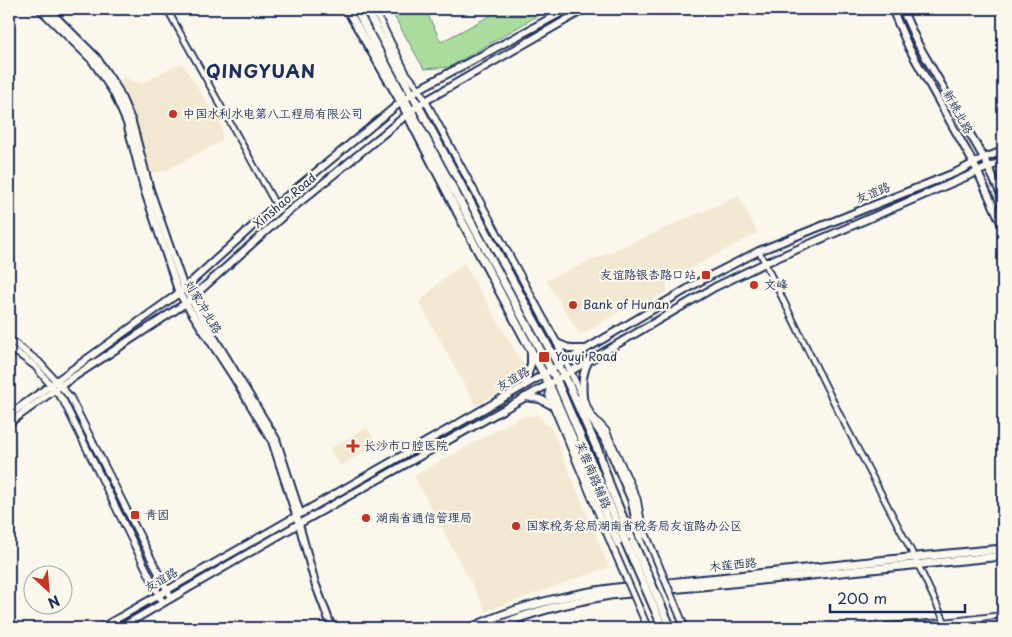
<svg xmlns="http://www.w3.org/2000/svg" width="1012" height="637" font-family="'Playpen Sans','LXGW WenKai TC',sans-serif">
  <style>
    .built { fill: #f2e8d2 }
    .green { fill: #aadc9d; stroke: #62867e }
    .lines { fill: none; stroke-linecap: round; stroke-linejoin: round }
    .minor-casing { stroke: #1b2f5e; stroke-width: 8 }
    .tertiary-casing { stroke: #1b2f5e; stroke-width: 9 }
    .secondary-casing { stroke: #1b2f5e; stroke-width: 10 }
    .primary-casing { stroke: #1b2f5e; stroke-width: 11 }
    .minor { stroke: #fbf7ec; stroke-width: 4.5 }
    .tertiary { stroke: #fbf7ec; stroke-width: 5.5 }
    .secondary { stroke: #fbf7ec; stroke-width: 6 }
    .primary { stroke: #fbf7ec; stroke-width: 7 }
    .tertiary-bridge-casing { stroke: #1b2f5e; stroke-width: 9; stroke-linecap: butt }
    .primary-bridge-casing { stroke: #1b2f5e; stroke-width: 11; stroke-linecap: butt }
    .tertiary-bridge { stroke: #fbf7ec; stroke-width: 5.5 }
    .primary-bridge { stroke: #fbf7ec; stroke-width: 7 }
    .poi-dot { fill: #c8321e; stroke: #fbf7ec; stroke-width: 2 }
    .labels { text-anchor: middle; stroke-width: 4.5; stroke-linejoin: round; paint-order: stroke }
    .street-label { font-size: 12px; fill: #1b2f5e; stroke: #fbf7ec }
    .poi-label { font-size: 12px; fill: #1b2f5e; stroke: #fbf7ec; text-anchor: start }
    .district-label { font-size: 18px; font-weight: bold; letter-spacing: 1px; fill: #1b2f5e; stroke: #fbf7ec }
  </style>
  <rect width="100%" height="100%" fill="#fbf7ec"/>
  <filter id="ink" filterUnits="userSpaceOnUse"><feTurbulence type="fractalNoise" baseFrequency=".02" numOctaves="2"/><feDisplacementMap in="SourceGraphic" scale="10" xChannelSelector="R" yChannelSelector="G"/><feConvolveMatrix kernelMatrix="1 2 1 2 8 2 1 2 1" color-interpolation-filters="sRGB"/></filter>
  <g filter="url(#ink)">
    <g class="built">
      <polygon points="182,63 222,127 222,141 165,171 152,173 147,162 138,130 119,84 123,77 142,84 164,71"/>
      <polygon points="739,196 757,233 667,281 667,293 628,307 580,335 546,280"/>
      <polygon points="464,263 529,375 476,406 419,302 444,278"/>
      <polygon points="537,415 552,430 609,567 486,611 414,476 520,417"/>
      <polygon points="367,427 377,444 340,466 329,449"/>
    </g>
    <polygon class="green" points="390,9 425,9 441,42 499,11 499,9 549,9 450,67 424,69"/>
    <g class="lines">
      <g class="minor-casing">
        <g id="minor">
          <polyline points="167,9 276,205"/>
          <polyline points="759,251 840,415 914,556 945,622"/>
          <polyline points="858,628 945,622 1003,615"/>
        </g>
      </g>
      <g class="tertiary-casing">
        <g id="tertiary">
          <polyline points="374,9 406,73 419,89 558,345 591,415 606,431 637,499 642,526 647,537"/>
          <polyline points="9,339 39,362 70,397 171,598"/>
          <polyline points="9,347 35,366 63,400 163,603"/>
          <polyline points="549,386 549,396 613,548"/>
        </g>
      </g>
      <g class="secondary-casing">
        <g id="secondary">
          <polyline points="40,9 92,60 114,93 127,123 145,192 179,293 233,376 272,441 299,524 315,583 332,628"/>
          <polyline points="48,9 96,57 118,90 132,122 150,190 184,288 276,439 299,510"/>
          <polyline points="892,9 909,48 974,164 1003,227"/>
          <polyline points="902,9 918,44 984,158 1003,199"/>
          <polyline points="557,343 571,349 585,349"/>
          <polyline points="524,386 531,364 531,350"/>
          <polyline points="525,397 540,399 553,406"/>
          <path d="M 583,397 C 582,383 582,373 589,360"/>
          <polyline points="9,415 179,293 276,205 401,102 419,89 568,9"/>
          <polyline points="9,423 60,386 186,303 283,216 420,104 585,9"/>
          <polyline points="101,628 524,386 704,279 759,251 957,172 984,158 1003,151"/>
          <polyline points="120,628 302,522 549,384 715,287 765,263 1003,161"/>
        </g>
      </g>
      <g class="primary-casing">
        <g id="primary">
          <polyline points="347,9 401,102 462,221 549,384 655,628"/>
          <polyline points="356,9 556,379 625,541"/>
          <polyline points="366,9 568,383 599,453 611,489 633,542"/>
          <polyline points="578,399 607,442 632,500 638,532 679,628"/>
          <path d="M 648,585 C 767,574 885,559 1003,549"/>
          <path d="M 471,628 C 519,605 581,591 635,586"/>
          <path d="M 494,628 C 531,611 570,602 610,595 L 1003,556"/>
        </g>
      </g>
      <use href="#minor" class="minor"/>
      <use href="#tertiary" class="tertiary"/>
      <use href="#secondary" class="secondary"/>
      <use href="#primary" class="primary"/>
      <g class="tertiary-bridge-casing">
        <g id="tertiary-bridge">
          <polyline points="647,537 685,628"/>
          <polyline points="613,548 647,626"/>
        </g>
      </g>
      <g class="primary-bridge-casing">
        <g id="primary-bridge">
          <polyline points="625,541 663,628"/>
          <polyline points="633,542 671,628"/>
        </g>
      </g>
      <use href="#tertiary-bridge" class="tertiary-bridge"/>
      <use href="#primary-bridge" class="primary-bridge"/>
    </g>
  </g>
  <g class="poi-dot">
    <circle cx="173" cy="114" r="5"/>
    <rect x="701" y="270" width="10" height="10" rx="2.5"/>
    <circle cx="754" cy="285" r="5"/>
    <circle cx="573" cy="305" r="5"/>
    <rect x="538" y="351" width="12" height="12" rx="2.5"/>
    <path d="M350.5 438.5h5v5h5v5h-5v5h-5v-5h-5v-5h5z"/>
    <rect x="130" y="510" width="10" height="10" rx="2.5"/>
    <circle cx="366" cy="518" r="5"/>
    <circle cx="516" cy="526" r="5"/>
  </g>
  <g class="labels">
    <g class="street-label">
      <text transform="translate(958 112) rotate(61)" y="4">新姚北路</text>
      <text transform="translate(873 193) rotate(-22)" y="4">友谊路</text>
      <text transform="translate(285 201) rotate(-40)" y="4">Xinshao Road</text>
      <text transform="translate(203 307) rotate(59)" y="4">刘家冲北路</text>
      <text transform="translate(513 379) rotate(-30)" y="4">友谊路</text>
      <text transform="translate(593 475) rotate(67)" y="4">芙蓉南路辅路</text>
      <text transform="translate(733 565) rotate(-6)" y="4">木莲西路</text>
      <text transform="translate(161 580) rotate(-30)" y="4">友谊路</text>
    </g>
    <g class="poi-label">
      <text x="183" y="118">中国水利水电第八工程局有限公司</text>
      <text x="696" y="279" text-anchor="end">友谊路银杏路口站</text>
      <text x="764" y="289">文峰</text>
      <text x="583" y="309">Bank of Hunan</text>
      <text x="555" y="361">Youyi Road</text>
      <text x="364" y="450">长沙市口腔医院</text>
      <text x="145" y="519">青园</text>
      <text x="376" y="522">湖南省通信管理局</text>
      <text x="526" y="530">国家税务总局湖南省税务局友谊路办公区</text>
    </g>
    <g class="district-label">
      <text x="261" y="78">QINGYUAN</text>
    </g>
  </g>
  <rect width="1012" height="637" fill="none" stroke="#fbf7ec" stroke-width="30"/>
  <rect x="15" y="15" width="982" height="607" fill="none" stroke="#1b2f5e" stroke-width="2" filter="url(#ink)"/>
  <g transform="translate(48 590) rotate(154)"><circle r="24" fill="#fbf7ec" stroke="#a1a7b3"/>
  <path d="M0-4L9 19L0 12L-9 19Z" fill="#c8321e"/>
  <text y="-8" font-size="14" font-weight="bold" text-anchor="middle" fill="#1b2f5e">N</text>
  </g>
  <path d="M830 604v8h135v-8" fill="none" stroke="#1b2f5e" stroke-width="2.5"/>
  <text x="837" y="604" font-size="15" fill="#1b2f5e" stroke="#fbf7ec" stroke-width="4" paint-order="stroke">200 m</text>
</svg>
